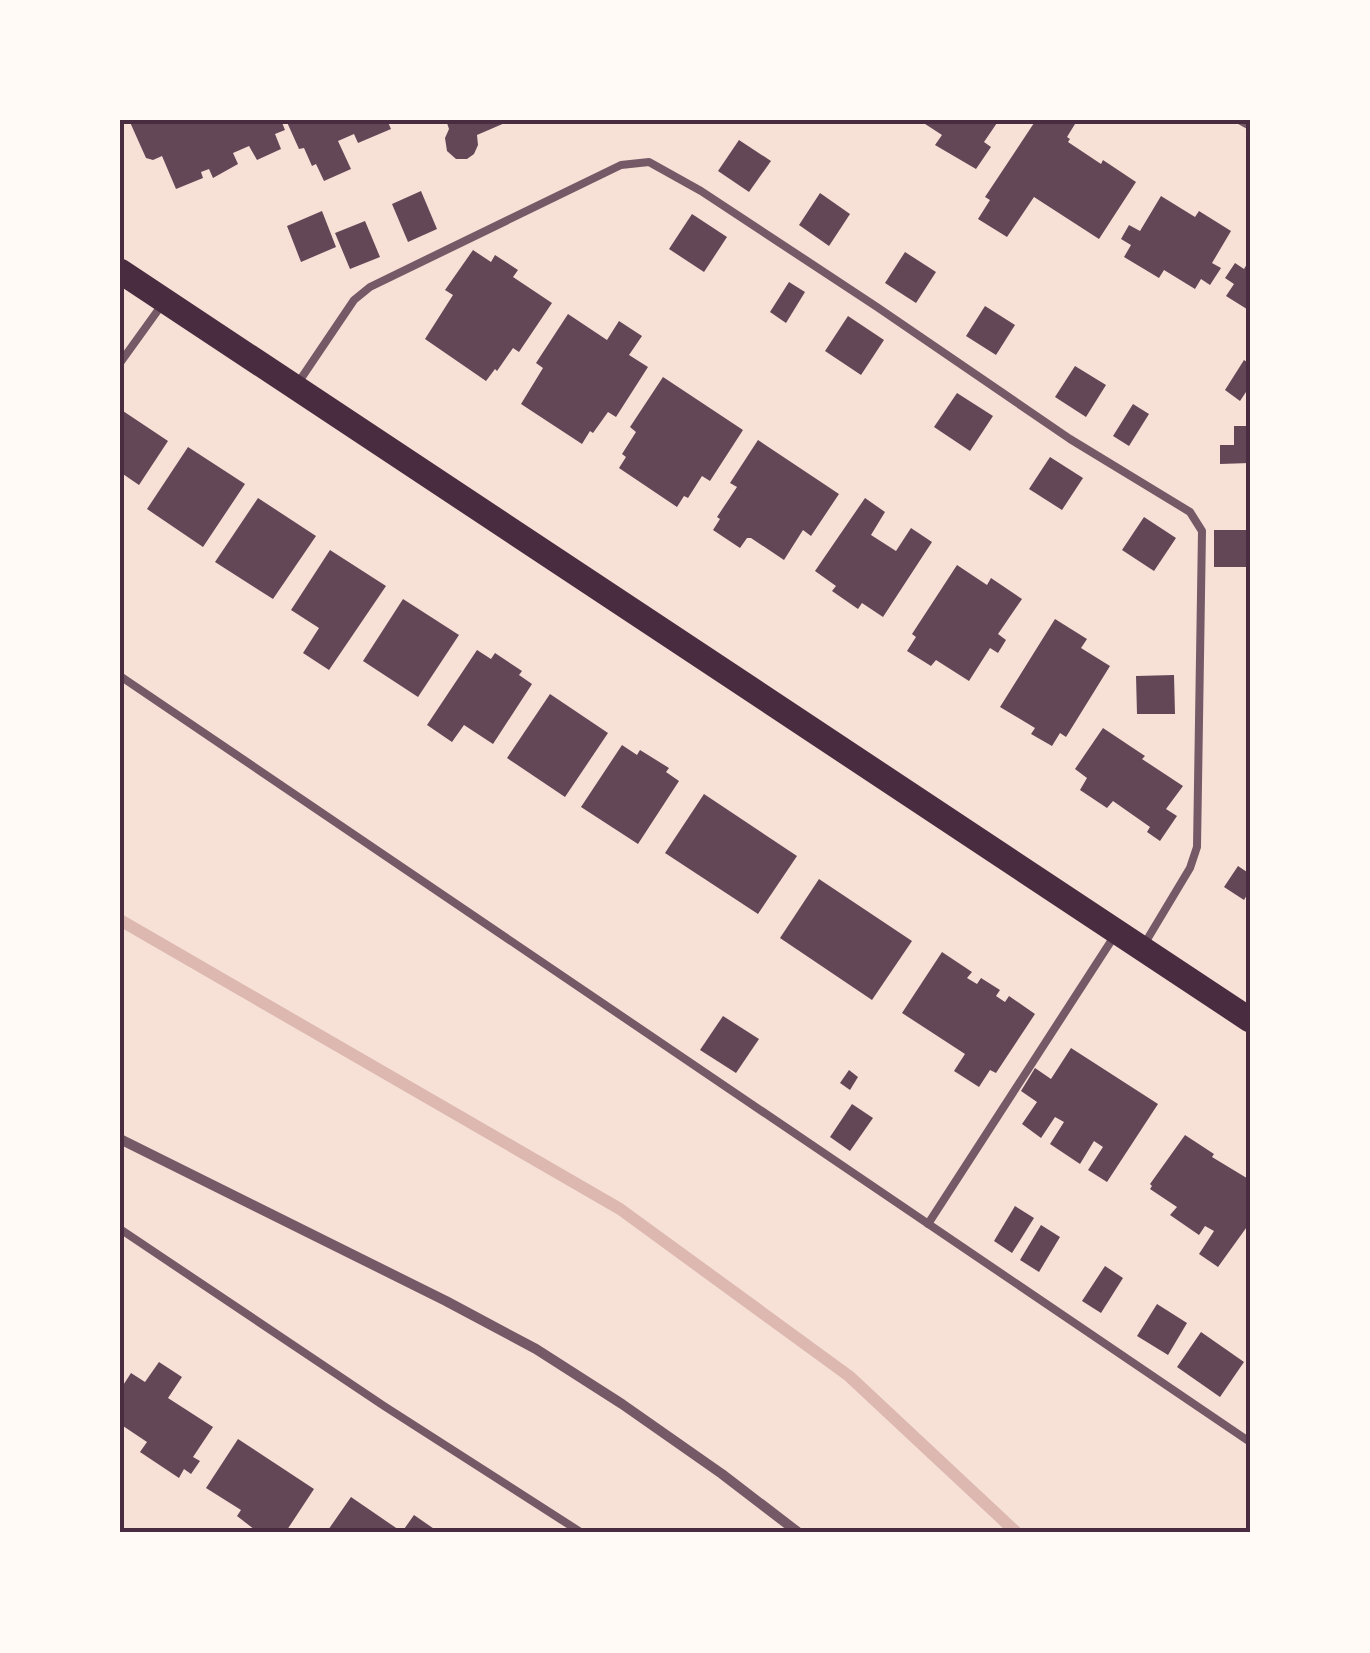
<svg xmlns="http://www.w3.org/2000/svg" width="1370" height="1653" font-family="Rubik,sans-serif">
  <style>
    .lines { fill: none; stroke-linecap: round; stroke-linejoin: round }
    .stream { stroke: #dcb8b0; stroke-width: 12 }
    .building { fill: #644757 }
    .service { stroke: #755966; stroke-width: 8 }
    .minor { stroke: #755966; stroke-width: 10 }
    .primary { stroke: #4a2c40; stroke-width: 25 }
    .neatline { fill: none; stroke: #4a2c40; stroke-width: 4 }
  </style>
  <rect width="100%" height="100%" fill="#f7e1d7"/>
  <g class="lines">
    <polyline class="stream" points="120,920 620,1209 849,1376 1017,1533"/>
  </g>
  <g class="building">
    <polygon points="129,120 281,120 285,130 275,134 281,149 257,160 249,146 233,153 238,164 213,178 209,169 201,172 203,178 176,189 162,156 153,160 146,158"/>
    <polygon points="286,120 387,120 391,129 358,143 354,134 338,141 351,169 324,181 316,164 312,166 304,148 299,149"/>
    <polygon points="446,120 512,120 477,135 478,145 474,154 467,159 456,159 447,151 445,138 449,129"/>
    <polygon points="919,120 999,120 984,142 991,147 976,169 935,145 942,135"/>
    <polygon points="1036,120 1069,120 1075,124 1067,137 1070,139 1068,142 1101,164 1103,160 1136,182 1099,239 1034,197 1007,237 978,219 990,200 985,197"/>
    <polygon points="739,140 771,161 749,192 718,171"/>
    <polygon points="421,191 437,229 408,242 392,204"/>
    <polygon points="820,193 850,214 829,246 799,225"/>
    <polygon points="1161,196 1195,217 1199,211 1231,231 1212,263 1221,268 1210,285 1201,279 1195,289 1164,270 1159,278 1124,257 1131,245 1121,239 1129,225 1140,231"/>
    <polygon points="322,211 336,247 301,262 287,226"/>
    <polygon points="692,214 727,237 704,272 669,249"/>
    <polygon points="365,221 380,257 350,269 335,233"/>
    <polygon points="473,250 491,262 495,255 518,270 513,277 552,303 519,352 513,348 497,371 495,369 486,381 425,339 453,295 445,290"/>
    <polygon points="905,252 936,272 916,303 885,283"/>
    <polygon points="1250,259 1250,311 1226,296 1234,284 1225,278 1235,263 1244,269"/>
    <polygon points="789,282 805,292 786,323 770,312"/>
    <polygon points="985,306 1015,325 996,355 966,336"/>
    <polygon points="568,314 607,340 619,321 642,336 629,355 648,367 616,417 608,412 593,433 590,431 582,444 521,404 543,368 536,363"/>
    <polygon points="848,316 884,340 861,375 825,351"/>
    <polygon points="1244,360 1250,364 1250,386 1240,401 1225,390"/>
    <polygon points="1075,366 1106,385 1086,417 1055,397"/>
    <polygon points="663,377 743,430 710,481 702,476 688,498 684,496 677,507 619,468 626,457 622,454 636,432 630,427"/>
    <polygon points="957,393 993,416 970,451 934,427"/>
    <polygon points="1133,404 1149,414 1129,446 1113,436"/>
    <polygon points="120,409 168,441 139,485 120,472"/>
    <polygon points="1234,426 1250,426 1250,463 1220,464 1220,445 1234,445"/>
    <polygon points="758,440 839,494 811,536 803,530 784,560 751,538 747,538 740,548 713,530 720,519 717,517 737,487 730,483"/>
    <polygon points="188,447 245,484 203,547 147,509"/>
    <polygon points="1050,457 1083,478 1062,510 1029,489"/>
    <polygon points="258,498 316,536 273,599 215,562"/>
    <polygon points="865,498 885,512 871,535 896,551 911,528 932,542 883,617 862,603 858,609 832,591 836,586 815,571"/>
    <polygon points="1144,517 1176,538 1154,571 1122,550"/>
    <rect x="1214" y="530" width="36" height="37"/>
    <polygon points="330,550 386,586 329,670 303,653 319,628 291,610"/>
    <polygon points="957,565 987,585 991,578 1022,599 998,634 1006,640 998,653 990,648 969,681 936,660 931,666 907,651 916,637 912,634"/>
    <polygon points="403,599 459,635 418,697 363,661"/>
    <polygon points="1055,619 1087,639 1081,648 1110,666 1066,737 1060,733 1052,746 1031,734 1035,728 1000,707"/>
    <polygon points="477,650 491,659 495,653 522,671 519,675 532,684 493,744 464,725 452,742 427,725"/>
    <polygon points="1174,675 1175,714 1137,714 1136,676"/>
    <polygon points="550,694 608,733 565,797 507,758"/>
    <polygon points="1103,728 1145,756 1142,759 1183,786 1166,809 1177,816 1160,841 1147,832 1150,827 1113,801 1107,808 1080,790 1087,778 1075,769"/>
    <polygon points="622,745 637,755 640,750 669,768 666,772 679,781 638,844 581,807"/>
    <polygon points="704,794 797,856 758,914 665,853"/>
    <polygon points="1238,866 1250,874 1250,890 1244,900 1224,887"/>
    <polygon points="819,879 912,941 872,1000 780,938"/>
    <polygon points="942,952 972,972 967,978 977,984 981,978 1000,990 996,996 1005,1002 1009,996 1035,1014 996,1073 990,1070 979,1087 954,1071 965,1054 902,1013"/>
    <polygon points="723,1016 759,1039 736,1073 700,1050"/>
    <polygon points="1071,1048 1158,1104 1107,1182 1088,1170 1103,1147 1094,1141 1080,1164 1050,1144 1064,1122 1055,1117 1041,1138 1022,1124 1037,1102 1021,1091 1035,1068 1051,1079"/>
    <polygon points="849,1070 858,1077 850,1090 840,1083"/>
    <polygon points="852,1104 873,1118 850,1151 830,1137"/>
    <polygon points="1185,1135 1214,1154 1212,1157 1250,1180 1250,1215 1246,1222 1249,1224 1218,1267 1199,1254 1214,1231 1205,1226 1199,1235 1170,1215 1177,1207 1150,1189 1152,1186 1150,1184"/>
    <polygon points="1015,1206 1034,1218 1012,1253 994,1241"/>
    <polygon points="1041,1225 1060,1237 1039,1272 1020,1260"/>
    <polygon points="1105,1266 1123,1278 1101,1313 1082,1301"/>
    <polygon points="1157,1304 1187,1323 1168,1355 1137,1336"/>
    <polygon points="1201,1332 1244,1362 1220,1397 1177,1367"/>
    <polygon points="159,1362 182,1377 168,1398 213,1427 193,1457 200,1461 191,1474 184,1469 179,1478 140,1452 147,1442 120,1424 120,1390 131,1373 145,1382"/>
    <polygon points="238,1439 314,1489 285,1533 259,1533 237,1516 241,1510 206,1488"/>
    <polygon points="351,1497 402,1532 414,1515 440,1533 326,1533"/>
  </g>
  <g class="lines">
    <g class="service">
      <polyline points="120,363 161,306"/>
      <polyline points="298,383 354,300 370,287 621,165 649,162 701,191 877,307 1070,439 1190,512 1202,531 1197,847 1190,868 1145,943"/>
      <polyline points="120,676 1250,1442"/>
      <polyline points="928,1224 1115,935"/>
      <polyline points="120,1229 384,1406 582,1533"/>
    </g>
    <g class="minor">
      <polyline points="1241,120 1250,125"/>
      <polyline points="120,1139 446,1301 536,1349 622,1404 722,1474 799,1533"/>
    </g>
    <polyline class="primary" points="120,271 1250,1020"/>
  </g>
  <rect width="1370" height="1653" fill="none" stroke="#fffaf5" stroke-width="245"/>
  <rect x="122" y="122" width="1126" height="1408" class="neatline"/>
</svg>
